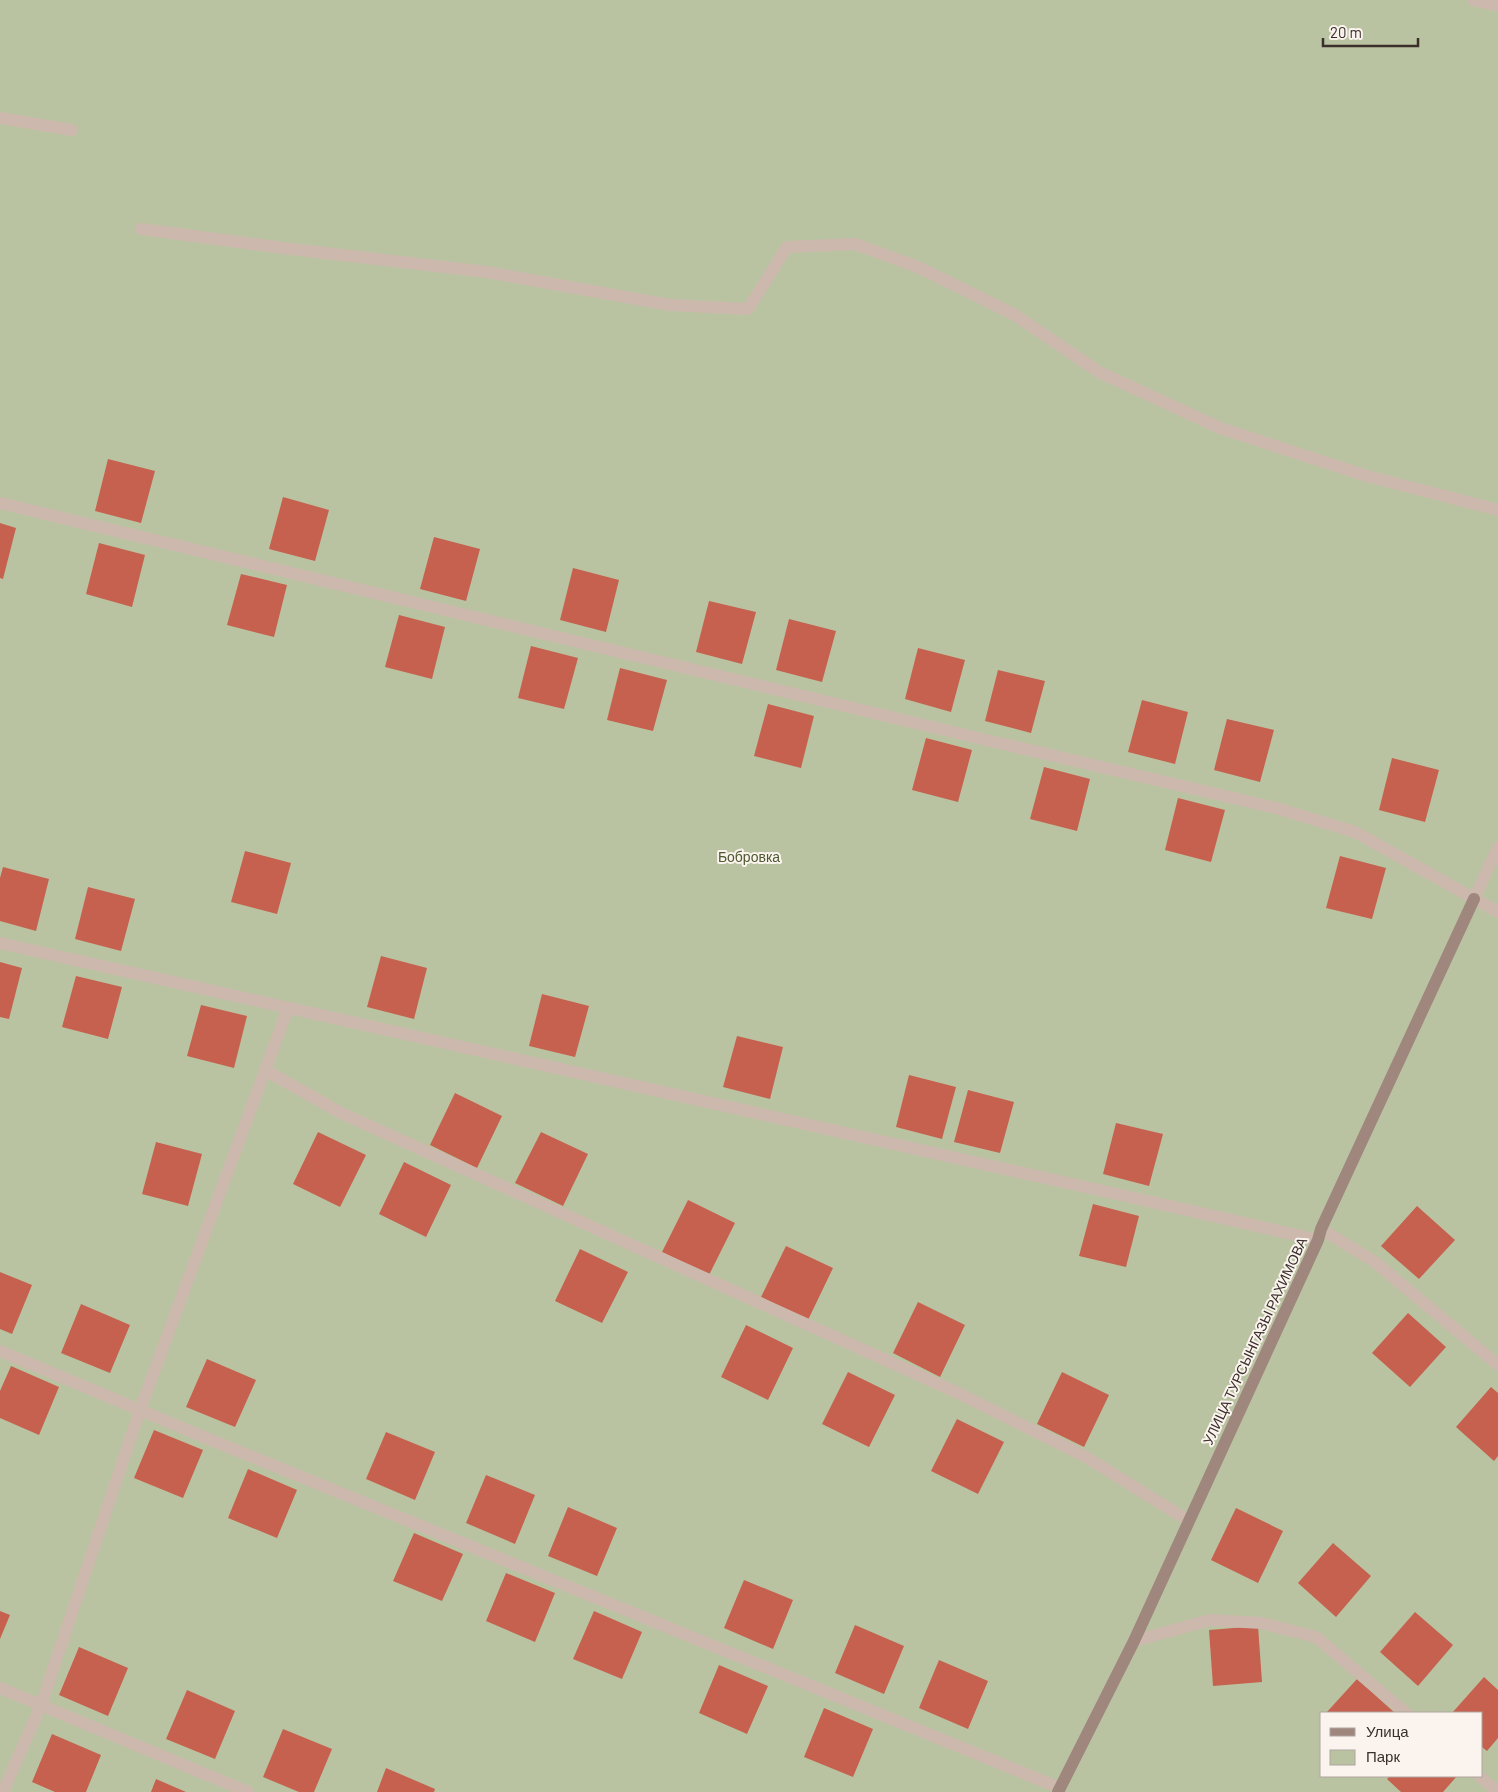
<svg xmlns="http://www.w3.org/2000/svg" width="1498" height="1792" font-family="Barlow,sans-serif">
  <style>
    .green { fill: #bac3a1; fill-rule: evenodd }
    .building { fill: #c5614e }
    .lines { fill: none; stroke-linecap: round; stroke-linejoin: round }
    .street { stroke: #ccb8ad; stroke-width: 12 }
    .secondary { stroke: #a0877e; stroke-width: 12 }
    .labels { text-anchor: middle; stroke-width: 4; stroke-linejoin: round; paint-order: stroke }
    .park-label { font-size: 14px; fill: #4d592f; stroke: #fbf4ee }
    .street-label { font-size: 14px; fill: #3a2f2b; stroke: #fbf4ee }
  </style>
  <rect width="100%" height="100%" fill="#f3e9e1"/>
  <path class="green" d="M 0,0 L 1498,0 L 1498,1792 L 0,1792 ZM 1322,1713 L 1482,1713 L 1482,1776 L 1322,1776 Z"/>
  <g class="building">
    <polygon points="108,459 155,471 141,523 95,511"/>
    <polygon points="283,497 329,510 315,561 269,549"/>
    <polygon points="0,523 16,528 3,579 0,578"/>
    <polygon points="434,537 480,549 466,601 420,589"/>
    <polygon points="99,543 145,555 132,607 86,594"/>
    <polygon points="573,568 619,580 606,632 560,620"/>
    <polygon points="241,574 287,585 274,637 227,625"/>
    <polygon points="709,601 756,612 742,664 696,652"/>
    <polygon points="399,615 445,627 432,679 385,667"/>
    <polygon points="789,619 836,631 822,682 776,670"/>
    <polygon points="531,646 578,658 564,709 518,698"/>
    <polygon points="918,648 965,660 951,712 905,699"/>
    <polygon points="620,668 667,680 653,731 607,720"/>
    <polygon points="998,670 1045,681 1031,733 985,721"/>
    <polygon points="1142,700 1188,712 1175,764 1128,752"/>
    <polygon points="768,704 814,716 801,768 754,756"/>
    <polygon points="1227,719 1274,730 1260,782 1214,770"/>
    <polygon points="926,738 972,750 958,802 912,790"/>
    <polygon points="1392,758 1439,770 1425,822 1379,810"/>
    <polygon points="1044,767 1090,779 1077,831 1030,819"/>
    <polygon points="1178,798 1225,810 1211,862 1165,850"/>
    <polygon points="245,851 291,863 277,914 231,902"/>
    <polygon points="1340,856 1386,868 1372,919 1326,908"/>
    <polygon points="3,867 49,879 36,931 0,921 0,878"/>
    <polygon points="88,887 135,899 121,951 75,939"/>
    <polygon points="381,956 427,968 414,1019 367,1007"/>
    <polygon points="0,962 22,968 9,1019 0,1017"/>
    <polygon points="76,976 122,987 108,1039 62,1027"/>
    <polygon points="542,994 589,1006 575,1057 529,1046"/>
    <polygon points="201,1005 247,1016 234,1068 187,1056"/>
    <polygon points="737,1036 783,1047 770,1099 723,1087"/>
    <polygon points="909,1075 956,1087 942,1139 896,1127"/>
    <polygon points="968,1090 1014,1102 1000,1153 954,1142"/>
    <polygon points="455,1093 502,1116 477,1168 430,1145"/>
    <polygon points="1116,1123 1163,1134 1149,1186 1103,1174"/>
    <polygon points="318,1132 366,1155 340,1207 293,1184"/>
    <polygon points="541,1132 588,1154 563,1206 515,1183"/>
    <polygon points="156,1142 202,1154 188,1206 142,1194"/>
    <polygon points="404,1162 451,1185 426,1237 379,1214"/>
    <polygon points="688,1200 735,1223 709,1275 662,1252"/>
    <polygon points="1093,1204 1139,1216 1126,1267 1079,1256"/>
    <polygon points="1417,1206 1455,1240 1419,1279 1381,1246"/>
    <polygon points="786,1246 833,1268 808,1320 761,1297"/>
    <polygon points="580,1249 628,1272 602,1323 555,1301"/>
    <polygon points="0,1272 32,1285 12,1334 0,1329"/>
    <polygon points="918,1302 965,1325 940,1377 893,1353"/>
    <polygon points="81,1304 130,1325 110,1373 61,1353"/>
    <polygon points="1408,1313 1446,1347 1410,1387 1372,1353"/>
    <polygon points="746,1325 793,1348 768,1400 721,1377"/>
    <polygon points="207,1359 256,1380 235,1427 186,1407"/>
    <polygon points="11,1366 59,1387 39,1435 0,1418 0,1391"/>
    <polygon points="848,1372 895,1395 869,1447 822,1424"/>
    <polygon points="1062,1372 1109,1395 1084,1447 1037,1424"/>
    <polygon points="1491,1387 1498,1393 1498,1456 1494,1461 1456,1427"/>
    <polygon points="957,1419 1004,1442 978,1494 931,1471"/>
    <polygon points="154,1430 203,1450 183,1498 134,1478"/>
    <polygon points="386,1432 435,1452 415,1500 366,1479"/>
    <polygon points="248,1469 297,1490 277,1538 228,1518"/>
    <polygon points="486,1475 535,1495 515,1544 466,1523"/>
    <polygon points="568,1507 617,1528 597,1576 548,1556"/>
    <polygon points="1236,1508 1283,1531 1258,1583 1211,1560"/>
    <polygon points="414,1533 463,1554 442,1601 393,1581"/>
    <polygon points="1333,1543 1371,1576 1336,1617 1298,1583"/>
    <polygon points="506,1573 555,1593 535,1642 486,1621"/>
    <polygon points="744,1580 793,1600 773,1649 724,1628"/>
    <polygon points="0,1611 10,1615 0,1639"/>
    <polygon points="594,1611 642,1632 622,1679 573,1659"/>
    <polygon points="1415,1612 1453,1645 1418,1686 1380,1652"/>
    <polygon points="855,1625 904,1646 884,1694 835,1673"/>
    <polygon points="1258,1626 1262,1682 1213,1686 1209,1630"/>
    <polygon points="79,1647 128,1668 108,1716 59,1695"/>
    <polygon points="939,1660 988,1681 968,1729 919,1708"/>
    <polygon points="719,1665 768,1686 747,1734 699,1713"/>
    <polygon points="1484,1677 1498,1690 1498,1738 1487,1751 1482,1747 1482,1713 1452,1713"/>
    <polygon points="1357,1679 1395,1713 1326,1713"/>
    <polygon points="187,1690 235,1711 215,1759 166,1739"/>
    <polygon points="824,1708 873,1729 853,1777 804,1757"/>
    <polygon points="283,1729 332,1749 314,1792 299,1792 263,1777"/>
    <polygon points="52,1734 101,1755 86,1792 55,1792 32,1782"/>
    <polygon points="386,1768 435,1789 434,1792 377,1792"/>
    <polygon points="1390,1776 1457,1776 1443,1792 1401,1792 1387,1779"/>
    <polygon points="156,1779 186,1792 151,1792"/>
  </g>
  <g class="lines">
    <g class="street">
      <polyline points="1473,0 1498,6"/>
      <polyline points="0,118 72,130"/>
      <polyline points="141,229 291,249 487,272 670,305 748,309 787,247 855,244 918,267 1015,315 1099,372 1220,428 1367,476 1498,510"/>
      <polyline points="0,503 982,739 1276,808 1355,832 1498,912"/>
      <polyline points="1474,899 1498,847"/>
      <path d="M 0,943 C 439,1042 879,1139 1318,1240"/>
      <polyline points="265,1070 341,1113 956,1392 1086,1457 1189,1521"/>
      <polyline points="1321,1229 1375,1262 1498,1365"/>
      <polyline points="0,1351 199,1435 1060,1788"/>
      <polyline points="1134,1641 1210,1620 1261,1623 1316,1637 1406,1713"/>
      <polyline points="0,1688 248,1792"/>
      <polyline points="1479,1776 1498,1792"/>
      <polyline points="3,1792 41,1705 140,1410 288,1008"/>
    </g>
    <polyline class="secondary" points="1058,1792 1134,1641 1318,1240 1321,1229 1474,899"/>
  </g>
  <g class="labels">
    <g class="park-label">
      <text x="749" y="862">Бобровка</text>
    </g>
    <g class="street-label">
      <text transform="translate(1255 1341) rotate(-65)" y="5">УЛИЦА ТУРСЫНГАЗЫ РАХИМОВА</text>
    </g>
  </g>
  <rect x="1320" y="1712" width="162" height="65" fill="#fbf4ee" stroke="#aea5a0"/>
  <rect x="1330" y="1728" width="25" height="8" fill="#a0877e" stroke="#aea5a0"/>
  <text x="1366" y="1737" font-size="15" fill="#3a2f2b">Улица</text>
  <rect x="1330" y="1750" width="25" height="15" fill="#bac3a1" stroke="#aea5a0"/>
  <text x="1366" y="1762" font-size="15" fill="#3a2f2b">Парк</text>
  <path d="M1323 38v8h95v-8" fill="none" stroke="#3a2f2b" stroke-width="2.5"/>
  <text x="1330" y="38" font-size="15" fill="#3a2f2b" stroke="#fbf4ee" stroke-width="4" paint-order="stroke">20 m</text>
</svg>
